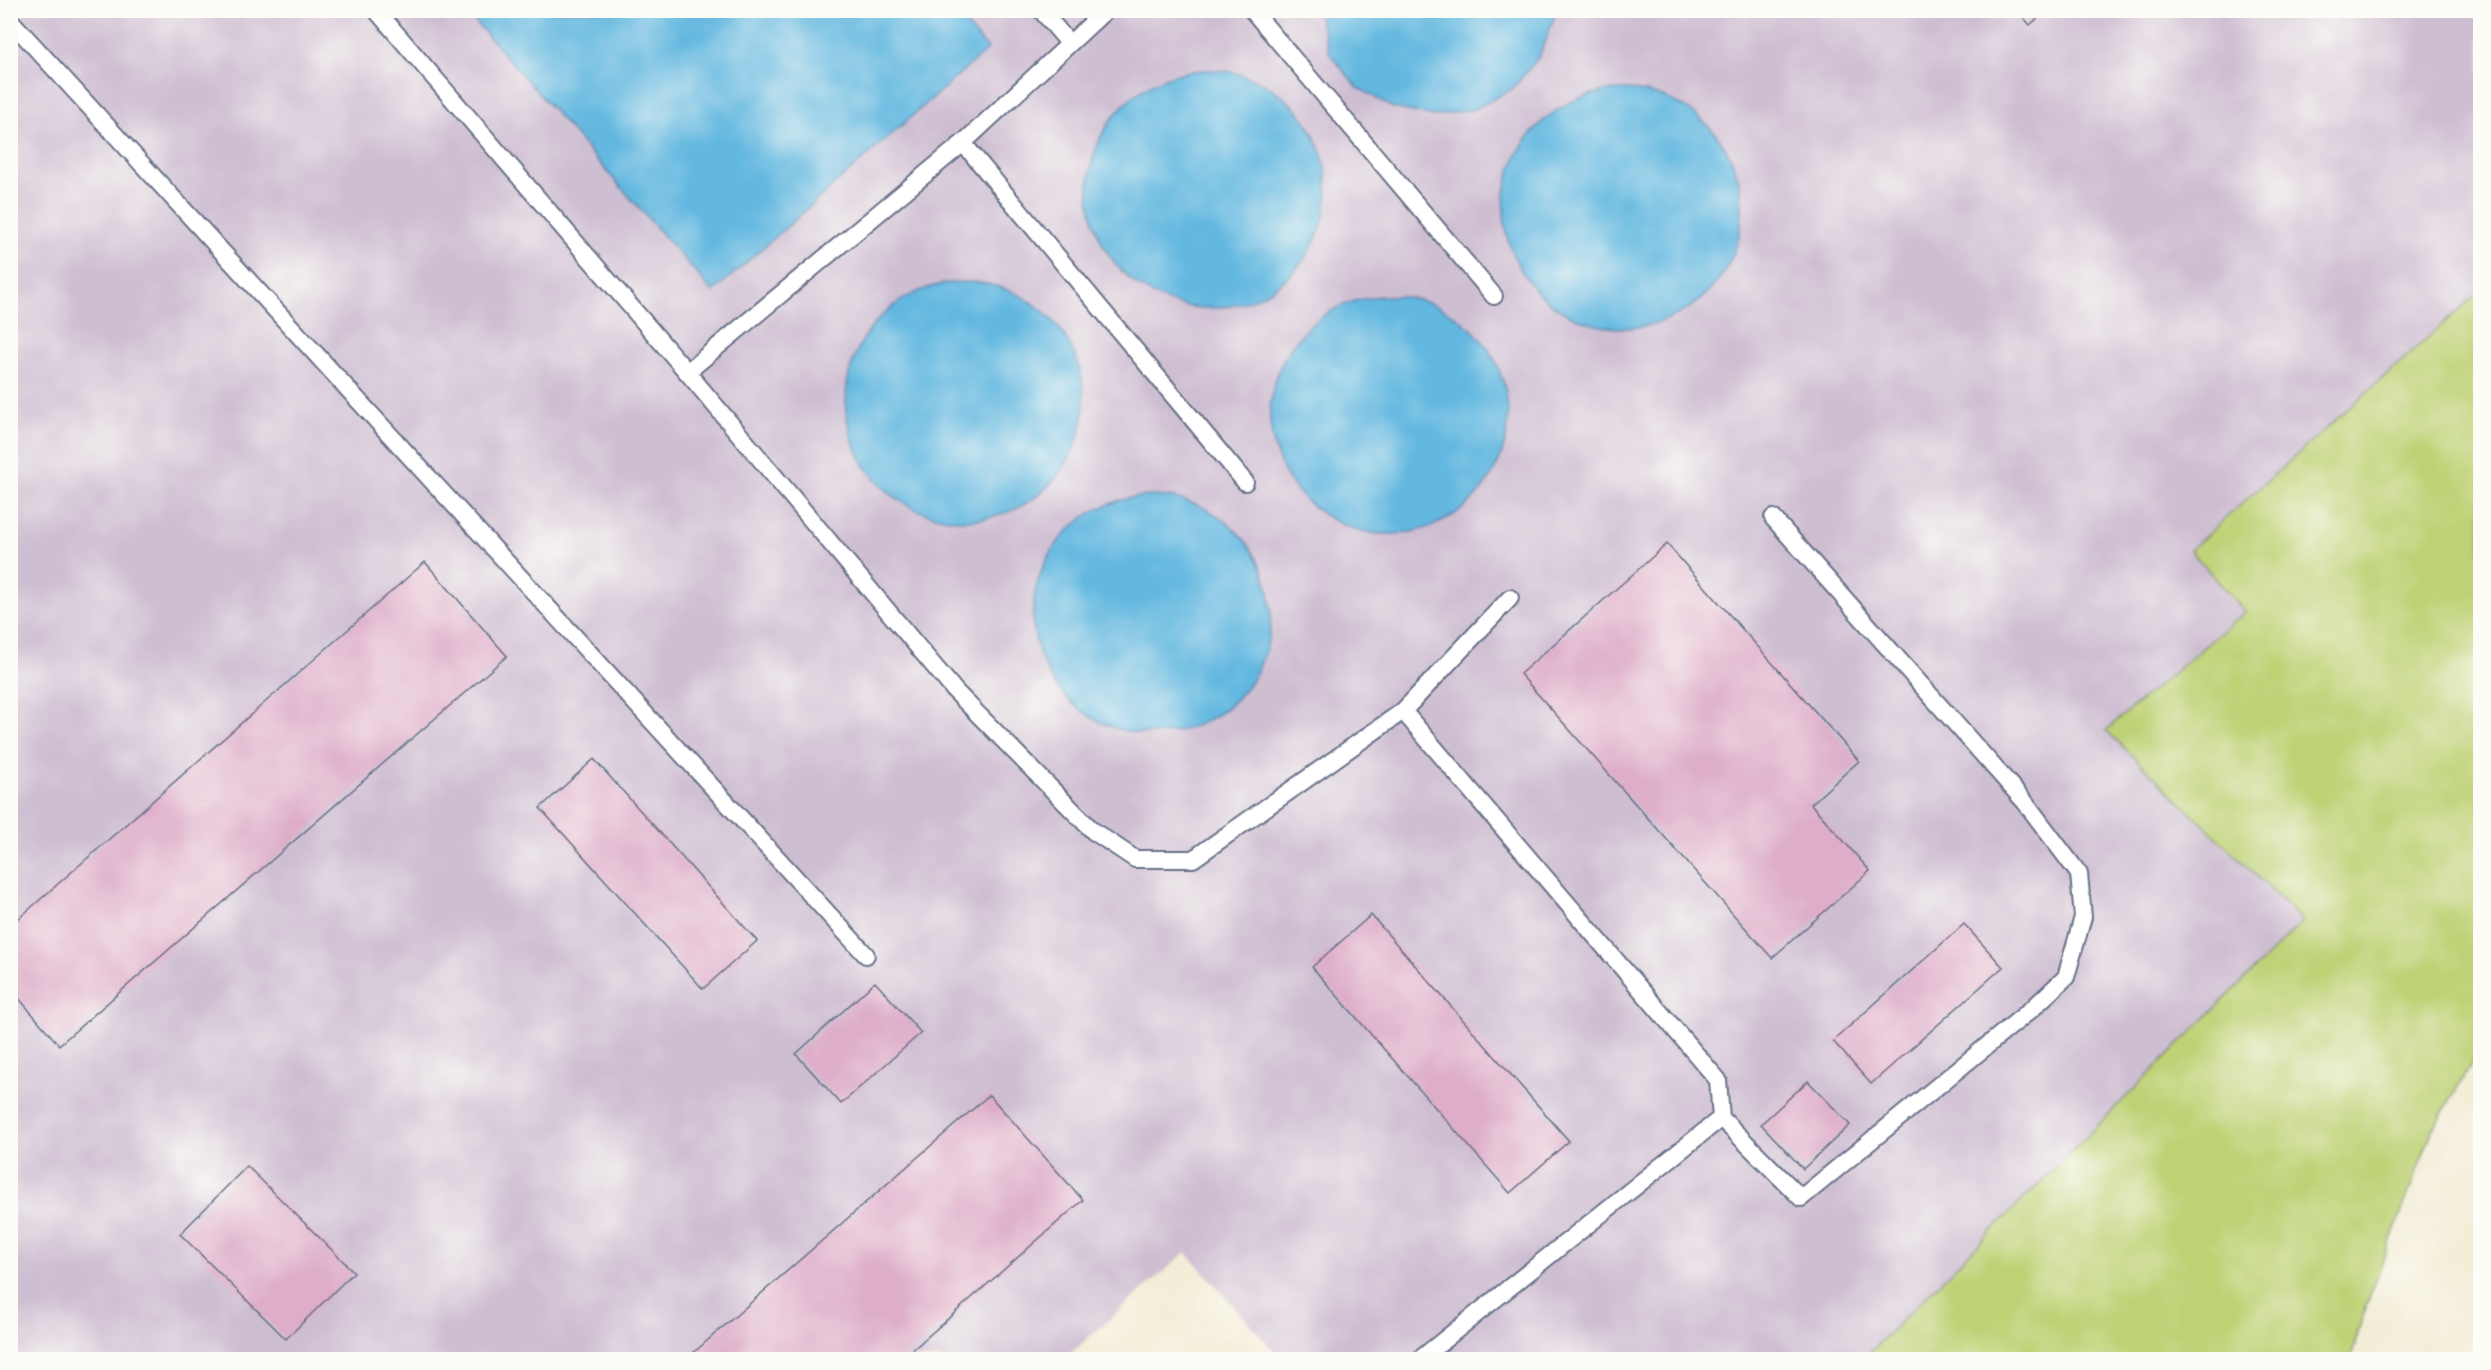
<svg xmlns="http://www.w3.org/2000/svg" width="2491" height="1370" font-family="Pangolin,sans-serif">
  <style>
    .industrial { fill: #cebed1 }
    .green { fill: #bed174; stroke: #6c8069; stroke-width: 1.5 }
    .water { fill: #64b8e0; stroke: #40749f; stroke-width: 1.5 }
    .building { fill: #deaec9 }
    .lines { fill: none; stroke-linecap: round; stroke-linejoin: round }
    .lane-casing { stroke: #677188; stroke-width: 20 }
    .lane { stroke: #fff; stroke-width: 16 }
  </style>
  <rect width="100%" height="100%" fill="#fdfcf7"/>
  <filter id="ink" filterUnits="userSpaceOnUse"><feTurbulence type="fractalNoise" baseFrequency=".0167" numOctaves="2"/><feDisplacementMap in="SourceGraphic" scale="12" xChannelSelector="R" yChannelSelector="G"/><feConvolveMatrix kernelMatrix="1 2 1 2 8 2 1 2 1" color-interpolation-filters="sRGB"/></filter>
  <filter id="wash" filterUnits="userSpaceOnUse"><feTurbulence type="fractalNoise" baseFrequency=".008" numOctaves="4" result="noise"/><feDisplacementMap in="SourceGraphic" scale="24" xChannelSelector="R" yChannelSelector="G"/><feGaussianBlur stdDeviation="1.35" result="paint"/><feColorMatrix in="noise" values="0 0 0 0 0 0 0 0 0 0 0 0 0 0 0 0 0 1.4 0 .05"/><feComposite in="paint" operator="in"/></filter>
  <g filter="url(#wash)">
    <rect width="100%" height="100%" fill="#f3ecd6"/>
    <polygon class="industrial" points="10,11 2480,11 2480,291 2190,549 2245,612 2106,730 2304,921 1863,1359 1281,1359 1186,1252 1064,1359 11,1359"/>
    <polygon class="green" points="2480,291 2480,1049 2432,1131 2363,1314 2351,1359 1863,1359 2303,921 2106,730 2245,612 2190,550"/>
    <g class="water">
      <polygon points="1317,10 1554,10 1554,18 1539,57 1512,89 1475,109 1434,116 1393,108 1357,87 1330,54"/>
      <polygon points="466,11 954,11 988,49 713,292"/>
      <circle cx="1208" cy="189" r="119"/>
      <circle cx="1623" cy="209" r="119"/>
      <circle cx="965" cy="401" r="119"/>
      <circle cx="1389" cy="415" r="119"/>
      <circle cx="1152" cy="615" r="119"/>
    </g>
    <g id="blocks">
      <g class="building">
        <polygon points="2017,10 2047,10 2030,25"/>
        <polygon points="1667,544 1859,761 1811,804 1870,871 1772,958 1520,674"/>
        <polygon points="425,562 507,656 59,1045 10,988 10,926"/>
        <polygon points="594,759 757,941 703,989 540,808"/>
        <polygon points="1371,915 1569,1141 1510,1193 1312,967"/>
        <polygon points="1964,924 2003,967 1871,1084 1833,1041"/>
        <polygon points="875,982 921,1033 841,1104 796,1054"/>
        <polygon points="1808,1081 1850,1125 1803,1169 1761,1124"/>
        <polygon points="989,1095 1083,1200 901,1360 697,1360 692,1354"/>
        <polygon points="247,1166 354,1272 286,1339 180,1234"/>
      </g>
    </g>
  </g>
  <g filter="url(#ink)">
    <use href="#blocks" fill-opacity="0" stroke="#677188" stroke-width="1.5"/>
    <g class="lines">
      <g class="lane-casing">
        <g id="lane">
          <polyline points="376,10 687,372 955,691 1093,831 1135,859 1193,859 1403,711 1510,598"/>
          <polyline points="1041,10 1069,43"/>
          <polyline points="1252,10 1494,296"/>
          <polyline points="10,20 866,955"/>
          <polyline points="963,143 1106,10"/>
          <polyline points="687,372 963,143 1245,482"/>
          <polyline points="1403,711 1718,1080 1721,1118 1801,1198 2033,1008 2066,977 2083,917 2079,874 2025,802 1773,518"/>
          <polyline points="1419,1360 1721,1118"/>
        </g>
      </g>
      <use href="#lane" class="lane"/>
    </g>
  </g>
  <rect width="2491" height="1370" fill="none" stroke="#fdfcf7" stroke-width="36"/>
</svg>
